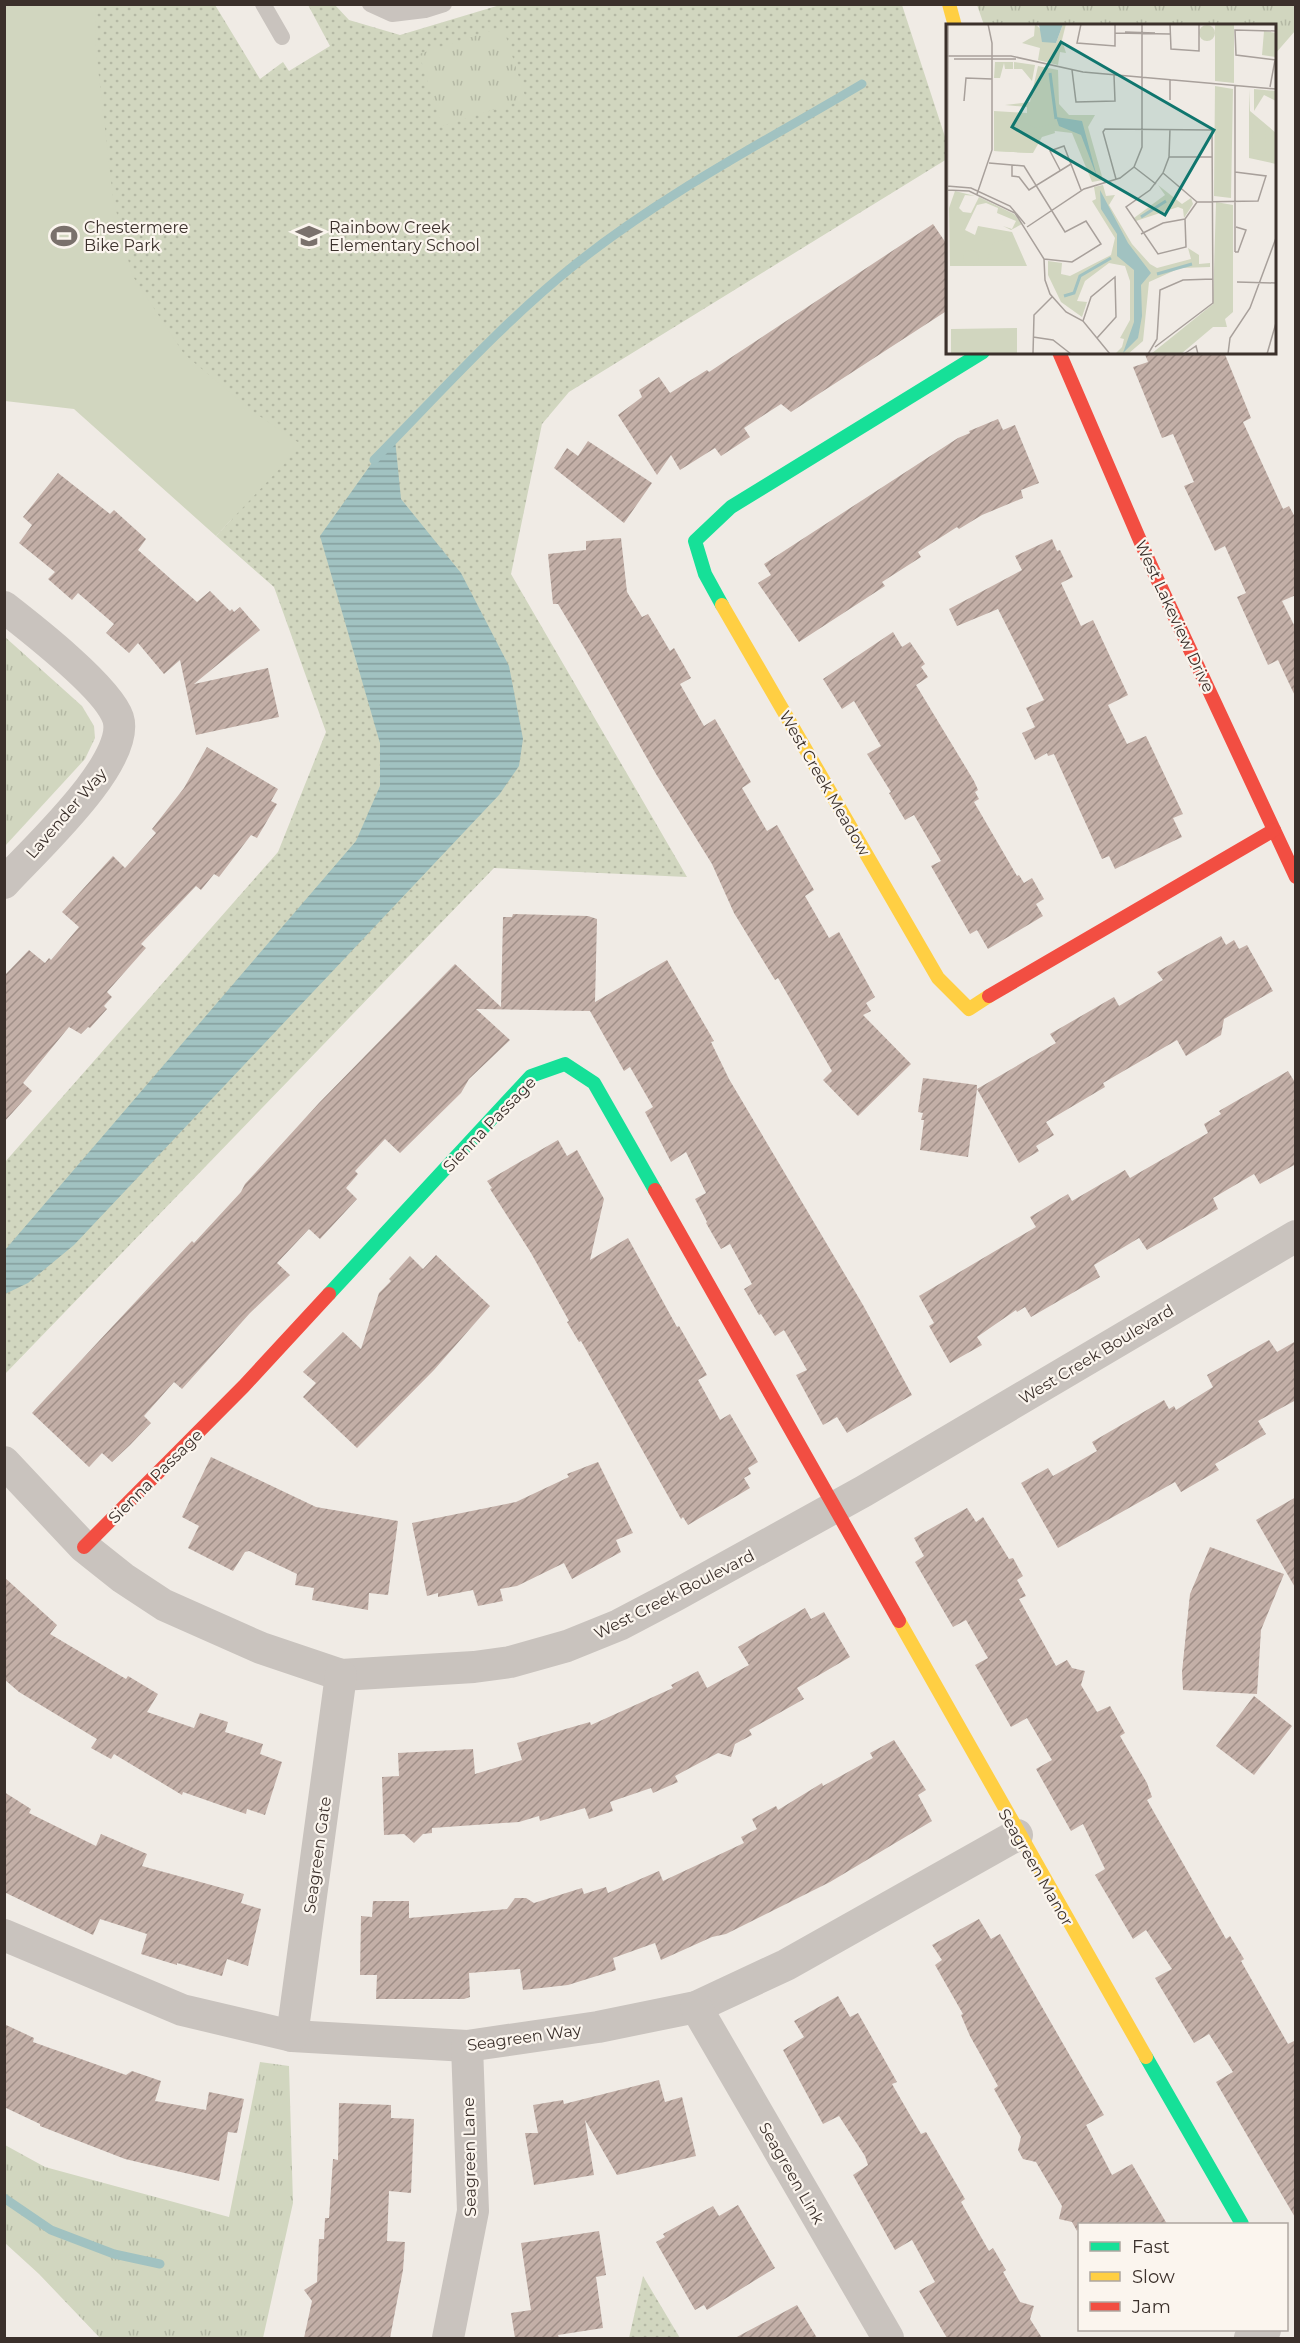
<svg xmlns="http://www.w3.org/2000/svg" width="1300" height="2343" font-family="Montserrat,sans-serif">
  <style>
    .grass { fill: url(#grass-dots) }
    .park { fill: url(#park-tufts) }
    .pitch { fill: #d1d6bf }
    .water { fill: url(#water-rules) }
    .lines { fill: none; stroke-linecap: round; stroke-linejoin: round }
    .stream { stroke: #a1c2c1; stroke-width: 9 }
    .building { fill: url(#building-hatch) }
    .lane { stroke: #c9c3be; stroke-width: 16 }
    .street { stroke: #c9c3be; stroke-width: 32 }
    .fast { stroke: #16e098; stroke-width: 14 }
    .slow { stroke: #ffcf43; stroke-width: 14 }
    .jam { stroke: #f24e42; stroke-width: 14 }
    .labels { text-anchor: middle; stroke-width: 4.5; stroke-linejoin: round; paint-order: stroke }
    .poi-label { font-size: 16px; fill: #3b302b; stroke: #fbf5ee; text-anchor: start }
    .street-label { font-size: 16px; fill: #3b302b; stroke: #fbf5ee }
    .inset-river { fill: none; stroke: #a1c2c1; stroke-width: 3 }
    .inset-road { fill: none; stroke: #a8a09b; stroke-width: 1.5 }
    .view { fill: #0f766e; fill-opacity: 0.15; stroke: #0f766e; stroke-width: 3 }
    .inset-edge { fill: none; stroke: #3b302b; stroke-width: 3 }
  </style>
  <defs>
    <pattern id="grass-dots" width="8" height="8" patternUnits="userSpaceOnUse" patternTransform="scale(1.5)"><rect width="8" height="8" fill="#d1d6bf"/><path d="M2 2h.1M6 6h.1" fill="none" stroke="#b4b8a4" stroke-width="1.8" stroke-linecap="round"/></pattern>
    <pattern id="park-tufts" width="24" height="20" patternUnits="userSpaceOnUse" patternTransform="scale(1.5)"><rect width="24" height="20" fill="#d1d6bf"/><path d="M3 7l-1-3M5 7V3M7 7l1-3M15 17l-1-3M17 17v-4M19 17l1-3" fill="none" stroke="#b4b8a4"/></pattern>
    <pattern id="water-rules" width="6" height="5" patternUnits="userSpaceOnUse" patternTransform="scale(1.5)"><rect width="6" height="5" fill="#a1c2c1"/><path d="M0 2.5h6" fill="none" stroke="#849e9d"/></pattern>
    <pattern id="building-hatch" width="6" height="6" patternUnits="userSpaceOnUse" patternTransform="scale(1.5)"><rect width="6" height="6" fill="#c3afa7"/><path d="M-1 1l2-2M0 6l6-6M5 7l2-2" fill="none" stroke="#a08f88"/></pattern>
  </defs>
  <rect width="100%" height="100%" fill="#f0ebe5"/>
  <g class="grass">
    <polygon points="5,5 215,5 260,79 283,62 289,71 330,46 308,5 335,5 349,20 400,35 500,5 902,5 947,143 947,159 569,392 542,424 511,574 687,877 494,868 5,1374 5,1162 278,852 326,732 274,587 216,536 232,519"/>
    <polygon points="643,2276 680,2338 629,2338"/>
  </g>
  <g class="park">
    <polygon points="977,5 1295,5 1295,31 1275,54 1274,26 984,25"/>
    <polygon points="503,27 526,99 442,126 419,54"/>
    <polygon points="5,637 82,706 94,726 95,738 85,759 5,846"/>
    <polygon points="260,2062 289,2066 293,2203 263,2338 100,2338 39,2274 5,2243 5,2145 45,2167 229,2217"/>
  </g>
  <polygon class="pitch" points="5,4 96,5 95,42 113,198 132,275 184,354 252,411 302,445 216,536 74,409 5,401"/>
  <polygon class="water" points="395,439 401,499 461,573 509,666 523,739 519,766 499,795 74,1245 28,1283 5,1294 5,1250 356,841 380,786 380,743 320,536 374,460"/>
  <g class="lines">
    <g class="stream">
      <path d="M 374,460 C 438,395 505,320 577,263 C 665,193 766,141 862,84"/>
      <polyline points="4,2198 51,2230 114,2254 160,2264"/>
    </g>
  </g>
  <g class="building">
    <polygon points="933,224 948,246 948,310 791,412 781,404 744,428 750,437 721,456 715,448 680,470 671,455 657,475 618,415 642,397 639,390 659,377 670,393 707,370 709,372"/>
    <polygon points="1144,352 1224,352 1251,418 1243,422 1283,509 1289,506 1296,519 1296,595 1282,601 1296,629 1296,698 1278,660 1268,665 1237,597 1246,593 1225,546 1215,551 1184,486 1194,482 1173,434 1162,438 1133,367 1148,362"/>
    <polygon points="998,419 1003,430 1015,425 1039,483 1021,490 1023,498 982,515 959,529 957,527 918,552 921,557 882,582 885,586 799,642 758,583 771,575 764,564 958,438 970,433 969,431"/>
    <polygon points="588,441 652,483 624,523 554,468 567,448 578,456"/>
    <polygon points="58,473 110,514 114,510 146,539 138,550 197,602 210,591 230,611 232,609 234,612 240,607 260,630 194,684 268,668 279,717 196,735 180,660 164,674 138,643 129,653 106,633 114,624 78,593 72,600 48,579 55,572 19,543 32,525 23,517"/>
    <polygon points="621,538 627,592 642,617 648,614 670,651 674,648 691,678 680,684 704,726 715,719 751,782 742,788 767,831 777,825 814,890 805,896 829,938 839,932 875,997 866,1003 871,1011 863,1015 911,1064 858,1116 823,1080 832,1071 778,978 775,980 734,913 712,864 656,774 585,649 558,604 553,604 548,554 586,550 586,541"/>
    <polygon points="1052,539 1057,551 1060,550 1073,577 1061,583 1081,626 1093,620 1128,695 1108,705 1127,744 1146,736 1183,814 1173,818 1182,837 1115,869 1109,856 1102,859 1054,754 1048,756 1047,753 1035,760 1022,733 1035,727 1026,708 1044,700 998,609 957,626 949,609 1022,570 1015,556"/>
    <polygon points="893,632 902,647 910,642 925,664 921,667 928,677 916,685 974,781 978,790 975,792 979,799 974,802 1017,876 1019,875 1024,883 1032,878 1044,899 1036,904 1043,916 988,949 977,930 970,934 931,866 941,861 914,815 905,820 889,793 891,792 867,754 881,746 854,701 842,709 823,679"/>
    <polygon points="207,747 278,789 271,801 277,804 257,838 251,835 219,877 214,874 201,890 196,886 141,944 146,948 107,992 112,997 104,1006 107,1009 90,1028 88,1027 81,1034 69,1027 23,1083 32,1091 4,1122 4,976 29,950 45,963 49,958 51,960 79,927 62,912 113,856 125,868 156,833 152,829 184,788"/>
    <polygon points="513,914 588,916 597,919 595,1002 667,960 714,1041 711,1042 729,1079 863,1305 912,1395 847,1433 837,1417 823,1425 796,1375 807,1370 784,1330 775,1336 761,1314 759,1315 744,1289 752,1284 730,1244 721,1249 706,1223 707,1222 695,1199 706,1193 686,1152 671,1162 645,1112 653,1107 630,1067 624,1071 590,1011 476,1009 510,1040 469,1079 461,1093 400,1153 385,1139 355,1171 358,1174 346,1188 357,1199 320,1239 309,1229 277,1263 290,1275 250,1313 182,1389 174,1382 144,1416 151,1423 130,1445 112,1462 102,1453 89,1467 32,1413 192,1241 194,1243 241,1192 245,1184 319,1103 455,964 501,1007 503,917 512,917"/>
    <polygon points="1221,936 1226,945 1234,940 1239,949 1247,945 1273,991 1224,1019 1221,1035 1186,1056 1177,1040 1103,1083 1105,1087 1046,1122 1054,1135 1036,1146 1039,1151 1019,1163 977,1089 968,1157 920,1150 924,1120 921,1120 923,1113 918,1112 923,1078 977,1085 977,1089 1056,1043 1050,1034 1114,997 1119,1006 1163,980 1157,972"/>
    <polygon points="1288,1071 1296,1084 1296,1164 1260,1184 1254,1174 1213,1198 1218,1209 1147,1250 1139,1238 1094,1265 1100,1277 1031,1317 1025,1307 1017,1312 1016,1310 977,1337 982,1345 950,1363 929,1326 934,1323 919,1296 1036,1227 1030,1217 1068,1194 1072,1201 1125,1170 1130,1178 1208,1133 1204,1124 1221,1114 1219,1111"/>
    <polygon points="558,1140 567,1156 577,1150 604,1199 590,1260 628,1238 677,1327 679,1326 707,1375 698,1380 720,1420 730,1414 758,1462 748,1468 751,1474 744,1478 750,1488 688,1525 683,1517 681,1519 581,1341 579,1342 567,1322 569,1321 531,1253 490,1189 492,1188 487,1181"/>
    <polygon points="436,1255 490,1306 434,1370 357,1448 303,1397 316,1383 303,1372 343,1332 361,1349 379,1293 391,1281 389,1279 410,1256 423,1269"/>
    <polygon points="1269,1340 1277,1352 1296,1341 1296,1400 1258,1421 1266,1434 1215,1464 1219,1470 1181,1492 1175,1482 1058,1548 1021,1483 1048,1468 1053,1476 1097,1451 1092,1442 1164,1400 1169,1409 1174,1406 1176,1410 1213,1387 1207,1375"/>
    <polygon points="211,1457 316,1507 398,1521 388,1595 369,1593 368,1610 312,1600 314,1588 295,1585 297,1574 249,1551 245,1552 233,1571 188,1548 199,1526 182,1517"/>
    <polygon points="598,1462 633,1533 616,1540 621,1552 572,1579 564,1563 517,1586 500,1589 503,1601 478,1606 473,1590 438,1597 438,1593 427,1596 412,1523 516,1502 569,1477 567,1474"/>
    <polygon points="1296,1497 1296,1589 1256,1520"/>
    <polygon points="967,1508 976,1522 983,1517 1009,1559 1013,1558 1023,1576 1017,1580 1026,1596 1019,1599 1056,1666 1067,1660 1072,1668 1085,1671 1081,1685 1097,1712 1110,1706 1125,1733 1120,1736 1147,1783 1152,1797 1147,1800 1226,1939 1230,1936 1244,1959 1241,1961 1288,2044 1296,2040 1296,2219 1216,2082 1233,2072 1209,2034 1194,2043 1155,1978 1172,1969 1146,1930 1133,1939 1095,1875 1105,1869 1083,1824 1071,1831 1036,1769 1052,1760 1027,1718 1011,1727 975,1665 988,1658 966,1620 953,1627 915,1562 924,1556 914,1538"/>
    <polygon points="1210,1547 1284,1574 1261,1630 1257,1694 1183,1690 1182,1672 1190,1594"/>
    <polygon points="4,1577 57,1625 50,1634 126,1679 128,1676 158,1694 147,1712 194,1728 200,1713 228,1722 225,1732 263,1744 260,1754 282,1762 265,1815 247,1809 246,1814 183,1792 182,1795 114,1754 111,1759 91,1748 97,1739 19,1692 4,1679"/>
    <polygon points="805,1608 811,1619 824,1612 850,1657 797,1688 804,1699 749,1730 752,1735 735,1744 731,1757 718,1753 675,1776 678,1782 653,1793 651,1788 610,1802 613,1811 589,1819 585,1808 540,1821 539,1816 519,1822 432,1828 432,1833 423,1834 414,1843 404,1834 384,1835 382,1777 399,1776 398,1753 473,1749 475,1774 522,1760 517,1743 590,1722 591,1725 673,1688 671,1685 698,1671 707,1688 749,1665 738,1647"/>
    <polygon points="1254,1696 1292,1726 1254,1775 1216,1746"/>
    <polygon points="894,1740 926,1790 918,1795 932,1821 830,1882 726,1934 712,1937 661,1960 655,1943 613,1958 616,1970 568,1985 523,1990 520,1969 469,1973 470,1997 464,1999 376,1999 377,1975 360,1975 361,1916 372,1917 373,1901 409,1901 409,1918 507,1909 515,1898 526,1898 534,1903 582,1888 584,1894 606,1887 608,1893 659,1871 663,1881 744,1843 741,1837 757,1829 752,1819 776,1806 778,1810 822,1783 823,1786 873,1758 870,1753"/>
    <polygon points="4,1792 31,1809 29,1813 96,1846 101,1834 147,1854 142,1866 244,1894 241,1903 261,1909 248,1966 227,1959 222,1976 177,1963 177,1965 141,1954 147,1934 100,1919 93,1935 4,1892"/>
    <polygon points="979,1919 991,1939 1000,1934 1104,2115 1086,2125 1112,2175 1132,2164 1167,2224 1080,2224 1077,2231 1072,2222 1059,2219 1062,2206 1036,2162 1023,2159 1018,2150 1021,2137 994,2089 998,2086 970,2036 961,2015 963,2014 935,1965 942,1960 932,1945"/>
    <polygon points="838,1996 850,2017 858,2013 897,2082 892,2084 921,2134 926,2132 965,2199 961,2202 989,2251 993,2248 1006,2270 1003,2272 1020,2302 1034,2306 1030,2319 1042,2338 947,2338 919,2291 935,2282 912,2240 895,2250 853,2175 868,2165 865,2156 839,2116 823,2124 783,2050 804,2037 794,2021"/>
    <polygon points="4,2024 34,2038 33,2042 126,2075 132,2071 161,2081 155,2101 206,2110 209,2092 244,2099 237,2133 228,2132 219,2181 125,2159 40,2126 40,2124 4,2107"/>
    <polygon points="659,2080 665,2102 682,2097 696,2156 617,2175 585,2120 594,2175 534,2185 525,2133 538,2133 533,2105 563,2100 564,2104"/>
    <polygon points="339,2103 391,2105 391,2118 414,2119 411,2193 389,2191 387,2241 405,2242 403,2270 390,2338 304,2338 312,2301 304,2290 317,2282 319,2239 324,2239 325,2218 329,2218 333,2159 338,2160"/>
    <polygon points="738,2205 775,2268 707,2310 704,2305 695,2310 656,2242 665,2237 663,2234 713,2206 719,2216"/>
    <polygon points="599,2231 606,2275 596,2277 603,2328 558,2335 559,2338 515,2338 511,2313 531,2310 521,2243"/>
    <polygon points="797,2305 817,2338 735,2338"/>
  </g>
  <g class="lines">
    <g class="lane">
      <polyline points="263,4 282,37"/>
      <polyline points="370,4 392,14 425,10 444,4"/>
    </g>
    <g class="street">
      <path d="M 4,607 C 31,628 108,688 118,718 C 132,761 33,851 4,883"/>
      <polyline points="4,1462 84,1547 123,1578 164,1605 261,1648 341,1675 474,1667 510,1662 567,1646 619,1625 676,1595 864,1491 1296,1236"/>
      <polyline points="4,1935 182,2010 292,2036 467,2046 598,2027 696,2007 786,1965 1017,1835"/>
      <polyline points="696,2007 888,2338"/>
      <polyline points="292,2036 341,1675"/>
      <polyline points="448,2338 473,2211 467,2046"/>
      <polyline points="1250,2338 1265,2330"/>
    </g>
    <g class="fast">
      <polyline points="722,605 705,574 695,541 731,507 983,352"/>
      <polyline points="329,1294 531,1076 565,1064 594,1083 655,1190"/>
      <polyline points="1146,2057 1242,2224"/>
    </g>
    <g class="slow">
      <polyline points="949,4 955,26"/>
      <polyline points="722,605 938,978 969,1009 989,996"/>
      <polyline points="899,1621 1146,2057"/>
    </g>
    <g class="jam">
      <polyline points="1059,352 1151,566 1296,877"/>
      <polyline points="989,996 1274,830"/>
      <polyline points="655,1190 899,1621"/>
      <polyline points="84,1547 244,1386 329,1294"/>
    </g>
  </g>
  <defs>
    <g id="stadium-bare" transform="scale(2.07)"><path d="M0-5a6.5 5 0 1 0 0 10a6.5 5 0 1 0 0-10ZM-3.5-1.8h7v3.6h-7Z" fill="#7a716c" stroke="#fbf5ee" stroke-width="2.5" paint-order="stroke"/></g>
    <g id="school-bare" transform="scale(2.07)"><path d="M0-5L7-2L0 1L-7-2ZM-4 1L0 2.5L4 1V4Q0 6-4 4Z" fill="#7a716c" stroke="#fbf5ee" stroke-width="2.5" paint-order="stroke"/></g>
  </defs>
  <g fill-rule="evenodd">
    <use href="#stadium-bare" x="64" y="236"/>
    <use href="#school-bare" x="309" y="236"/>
  </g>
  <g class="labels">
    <g class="poi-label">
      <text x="84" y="233">Chestermere<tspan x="84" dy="18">Bike Park</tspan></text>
      <text x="329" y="233">Rainbow Creek<tspan x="329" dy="18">Elementary School</tspan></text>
    </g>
    <g class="street-label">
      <text transform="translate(1175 616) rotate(65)" y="6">West Lakeview Drive</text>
      <text transform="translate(825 783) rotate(60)" y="6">West Creek Meadow</text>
      <text transform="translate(66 813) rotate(-49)" y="6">Lavender Way</text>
      <text transform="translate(489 1124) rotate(-46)" y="6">Sienna Passage</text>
      <text transform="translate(1096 1354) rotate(-31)" y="6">West Creek Boulevard</text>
      <text transform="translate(155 1476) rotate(-45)" y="6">Sienna Passage</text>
      <text transform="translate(674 1594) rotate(-27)" y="6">West Creek Boulevard</text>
      <text transform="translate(317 1855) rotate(-82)" y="6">Seagreen Gate</text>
      <text transform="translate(1036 1867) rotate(60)" y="6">Seagreen Manor</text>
      <text transform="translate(524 2037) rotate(-8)" y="6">Seagreen Way</text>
      <text transform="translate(469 2157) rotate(-91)" y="6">Seagreen Lane</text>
      <text transform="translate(792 2173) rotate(60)" y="6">Seagreen Link</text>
    </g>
  </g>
  <g transform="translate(946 24)">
    <rect width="330" height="330" fill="#f0ebe5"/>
    <path d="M 269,0 L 288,0 L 288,59 L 269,57 ZM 49,38 L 67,38 L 67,45 L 59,45 L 58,39 L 54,54 L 48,54 ZM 68,38 L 89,41 L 86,57 L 76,45 L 68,45 ZM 92,42 L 112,46 L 113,80 L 123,91 L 149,91 L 142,103 L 157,156 L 146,158 L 126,109 L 109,107 L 94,113 L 85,129 L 48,127 L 48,87 L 81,89 L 81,83 L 59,81 L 84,78 ZM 269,62 L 287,65 L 285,174 L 268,172 ZM 303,65 L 304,87 L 330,109 L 330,140 L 303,134 ZM 308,65 L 330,67 L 330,77 L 318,71 L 308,87 ZM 9,167 L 29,172 L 19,171 L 13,184 L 17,188 L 25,189 L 33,173 L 68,190 L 76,200 L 65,206 L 57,202 L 66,205 L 70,197 L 51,189 L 52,184 L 40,179 L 31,181 L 19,206 L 29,211 L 32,202 L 66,208 L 81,242 L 4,242 L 3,184 ZM 270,178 L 287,181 L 287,288 L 279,295 L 281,303 L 267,303 L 235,330 L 205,330 L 267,280 ZM 71,304 L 71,330 L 5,330 L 5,305 Z" fill="#d1d6bf"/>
    <path d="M 89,0 L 110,19 L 117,0 L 120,0 L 116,16 L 120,29 L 114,28 L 112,41 L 92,36 L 94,24 L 76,19 L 88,12 ZM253 9a8 8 0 1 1 16 0a8 8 0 1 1-16 0ZM 318,7 L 330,9 L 330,33 L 316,31 ZM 157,161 L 160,172 L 169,171 L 163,181 L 186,220 L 204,240 L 211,244 L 245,235 L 242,224 L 253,231 L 253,240 L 264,239 L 264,243 L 234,244 L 203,258 L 197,317 L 182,330 L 169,330 L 176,323 L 178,315 L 174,314 L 184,296 L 184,257 L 179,242 L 163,239 L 139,257 L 131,277 L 141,278 L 136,293 L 115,278 L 102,251 L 102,237 L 116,239 L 115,250 L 124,252 L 165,231 L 169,214 L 146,177 L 150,175 L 148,163 ZM 212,161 L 236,180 L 245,174 L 247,180 L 238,194 L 237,185 L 232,183 L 190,197 L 188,194 L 219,171 Z" fill="#d1d6bf"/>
    <path d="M 48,92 L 65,92 L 89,104 L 107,100 L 109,109 L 96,113 L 87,129 L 48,127 ZM 307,106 L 320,106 L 319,130 L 306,129 ZM 66,213 L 66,237 L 40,239 L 47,219 ZM17 234a8 8 0 1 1 16 0a8 8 0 1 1-16 0Z" fill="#d1d6bf"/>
    <path d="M 93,0 L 117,0 L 110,19 L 96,18 ZM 110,93 L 136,97 L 151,153 L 135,111 L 113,102 ZM 154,166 L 182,219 L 205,249 L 195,261 L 196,292 L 192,314 L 177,329 L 188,298 L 188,246 L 171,232 L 171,210 L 155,185 Z" fill="#a1c2c1"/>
    <path class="inset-river" d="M 104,49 L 110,95M 195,193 L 220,177M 211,250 L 246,240M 118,272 L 128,269 L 134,252 L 165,234"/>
    <path class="inset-road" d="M 135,0 L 131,19 L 169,22 L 169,0M 224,0 L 225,25 L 253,27 L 253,0M 330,7 L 289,6 L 290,31 L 330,36M 179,8 L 209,9M 169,9 L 224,10M 0,32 L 65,32 L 137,48 L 330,65M 8,35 L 70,35M 126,46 L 130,78 L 169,77 L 168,51M 224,55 L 224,76M 289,61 L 289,228M 324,63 L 329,36M 18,77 L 20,54 L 46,55M 224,105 L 223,133 L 217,149 L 204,166 L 180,183 L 212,230 L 240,223 L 239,195 L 251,178 L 312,177 L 320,152 L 289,148M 223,133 L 266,133M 43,139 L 78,142 L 119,208 L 140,197 L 155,220 L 126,238 L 98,235M 66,141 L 66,152 L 73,153 L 83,166 L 125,140M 188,143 L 210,160M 114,146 L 104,127 L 118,122 L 135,166M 217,149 L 251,178M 170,155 L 157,108 L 159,105 L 266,106 L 267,279 L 209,323M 1,162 L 25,164 L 64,182 L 79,200M 1,166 L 23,167 L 69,189 L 98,235 L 99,256 L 104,270 L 120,288 L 137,297 L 164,330M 31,170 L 46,126 L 46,19 L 42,0M 81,203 L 138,165 L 174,154 L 188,143 L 196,123 L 196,0M 195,210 L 217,199 L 239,195M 289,228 L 292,228 L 300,206 L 290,203M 291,258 L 330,259M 137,297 L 145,273 L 169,253 L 170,293 L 151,314M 87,313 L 107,316 L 125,330M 1,330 L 2,0M 87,330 L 88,291 L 106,273M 202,330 L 211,315 L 214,266 L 237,256 L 267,255M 238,330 L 250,322 L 252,330M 282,330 L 284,314 L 304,284 L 330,214M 321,330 L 330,299"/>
    <path class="view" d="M 115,18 L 268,106 L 219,191 L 66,103 Z"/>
    <rect width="330" height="330" class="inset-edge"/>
  </g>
  <rect width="1300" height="2343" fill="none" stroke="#3b302b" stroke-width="12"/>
  <rect x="1078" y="2223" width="210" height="108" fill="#fbf5ee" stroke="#aea6a0" stroke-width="1.5"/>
  <rect x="1090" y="2242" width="30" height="9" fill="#16e098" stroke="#aea6a0" stroke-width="1.5"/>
  <text x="1132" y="2253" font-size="18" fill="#3b302b">Fast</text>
  <rect x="1090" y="2272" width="30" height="9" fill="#ffcf43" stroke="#aea6a0" stroke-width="1.5"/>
  <text x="1132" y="2283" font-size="18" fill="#3b302b">Slow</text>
  <rect x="1090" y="2302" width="30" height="9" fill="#f24e42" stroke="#aea6a0" stroke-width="1.5"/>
  <text x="1132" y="2313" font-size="18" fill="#3b302b">Jam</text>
</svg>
